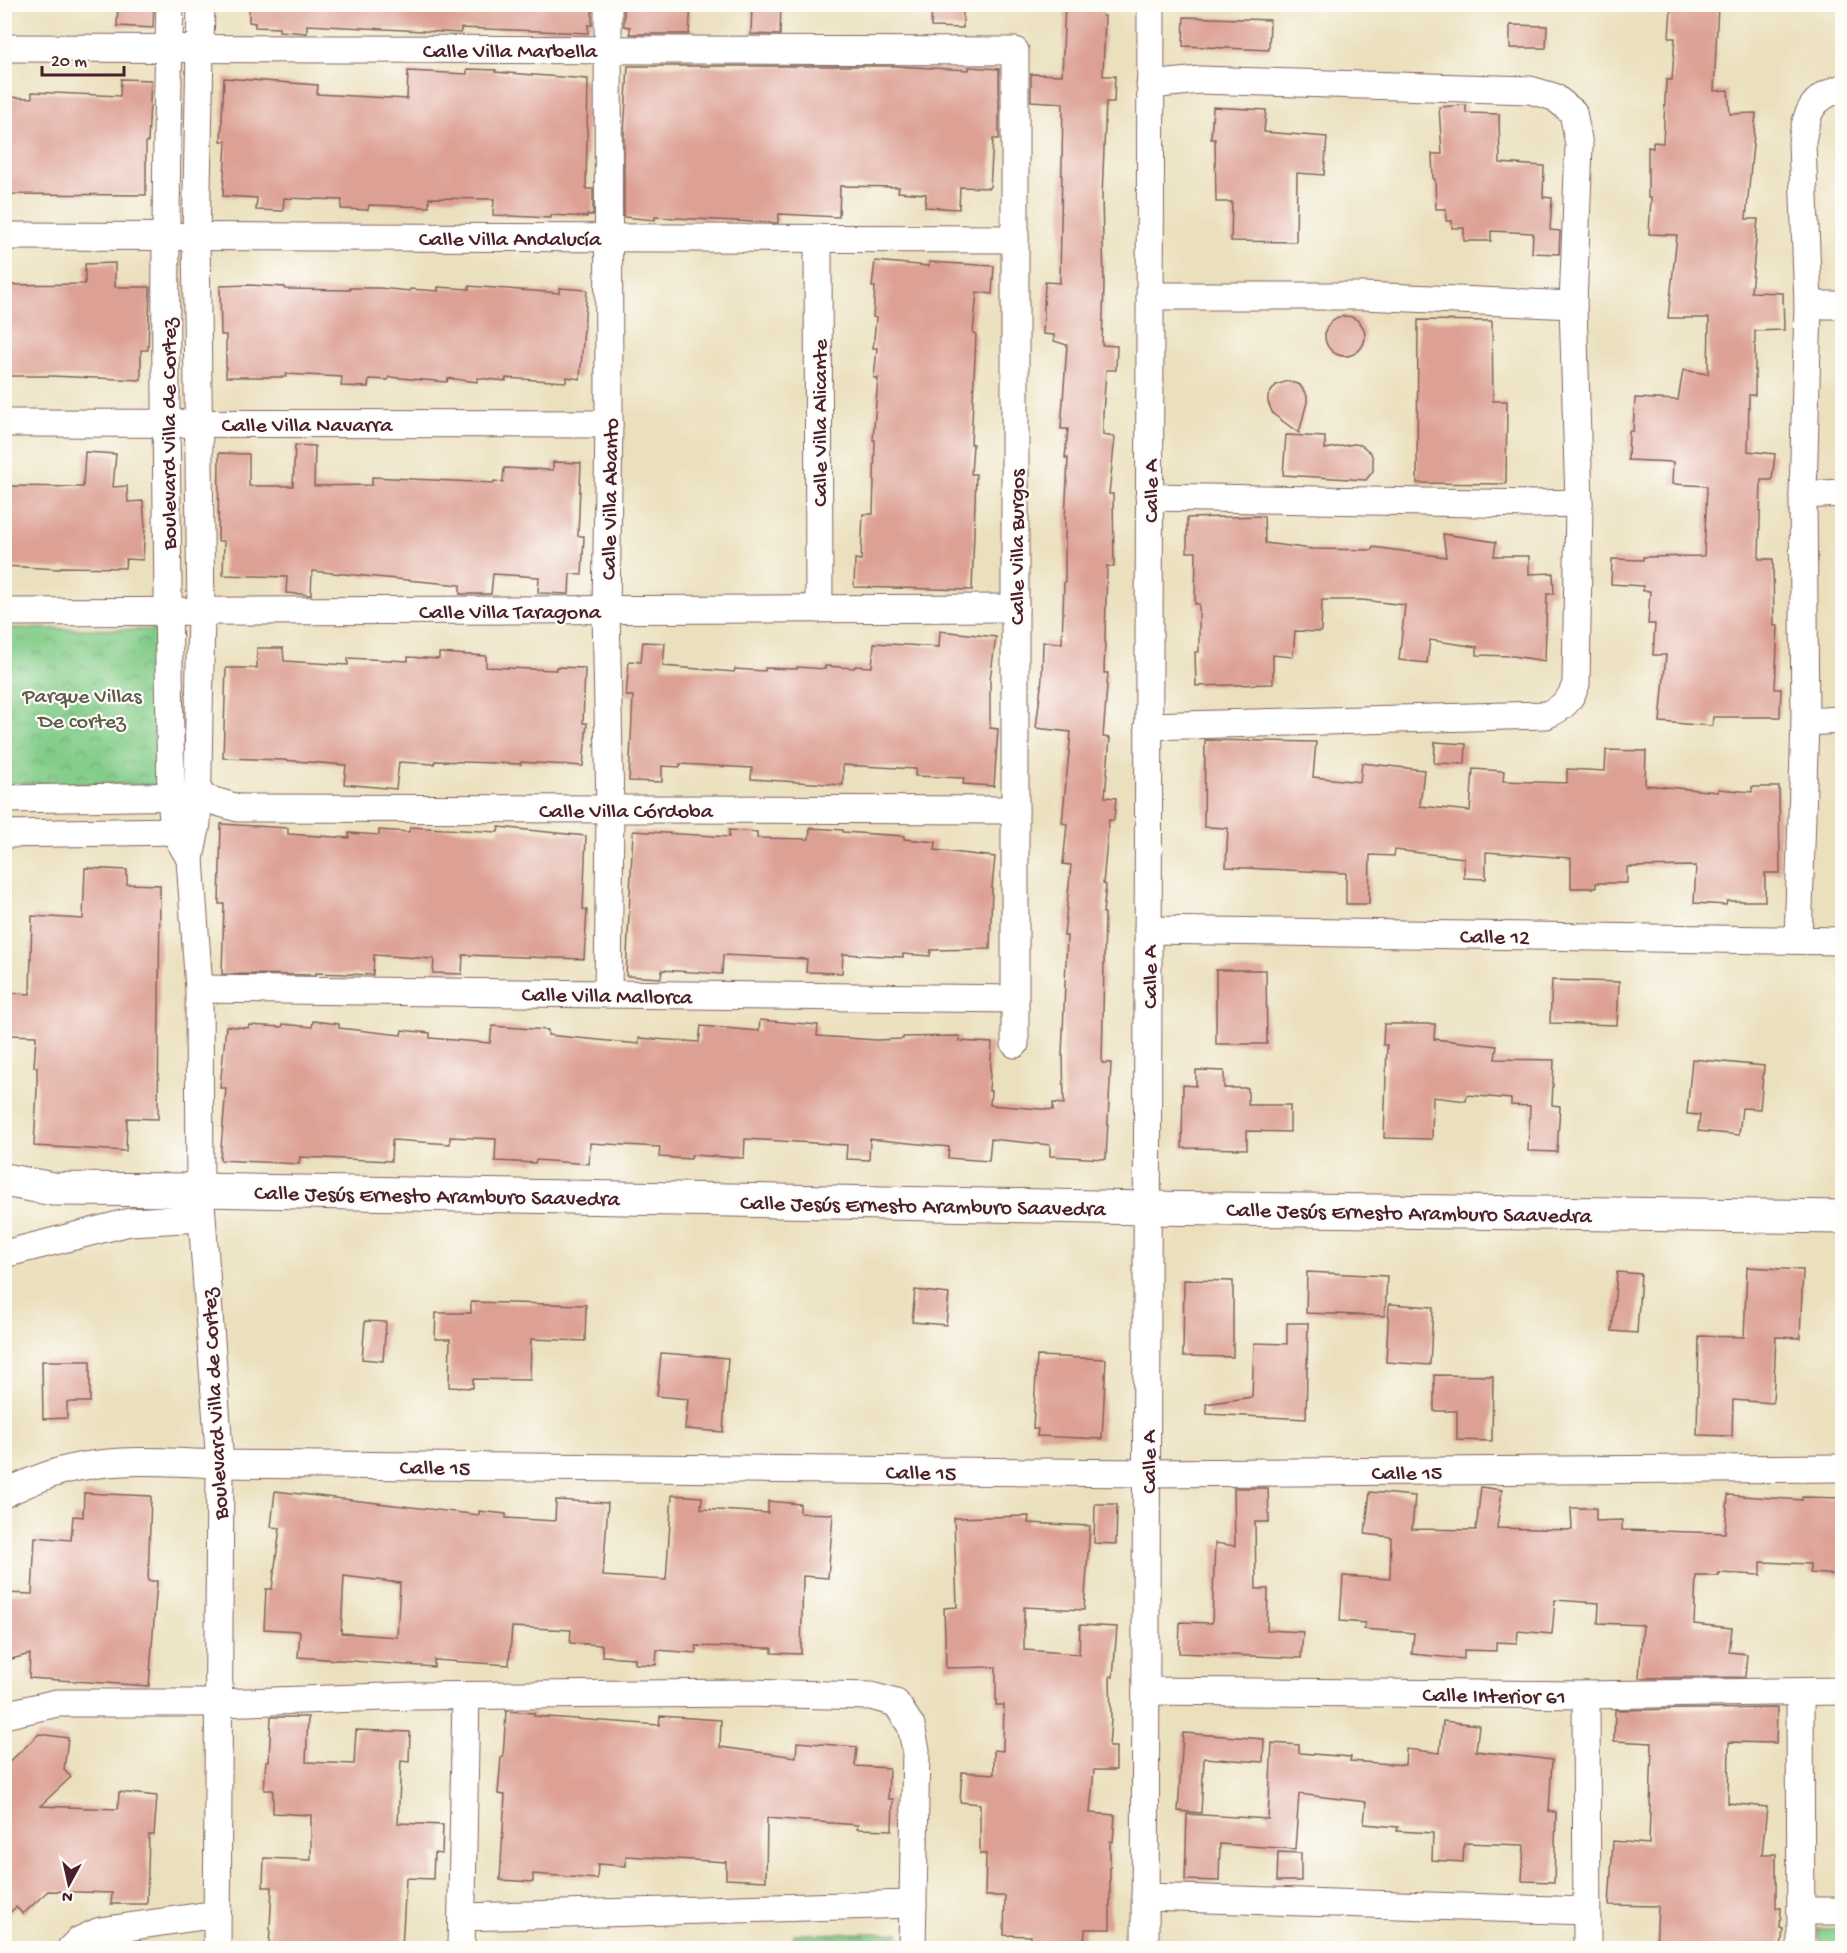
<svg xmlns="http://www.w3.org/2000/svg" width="1847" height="1953" font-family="'Gochi Hand',sans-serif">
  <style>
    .park { fill: url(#park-crowns); stroke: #66765a; stroke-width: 1.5 }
    .pitch { fill: #82cc88; stroke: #66765a; stroke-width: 1.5 }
    .building { fill: #dda094; fill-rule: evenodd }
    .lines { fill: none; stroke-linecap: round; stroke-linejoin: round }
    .minor-casing { stroke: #82635e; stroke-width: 29 }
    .tertiary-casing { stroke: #82635e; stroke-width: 35 }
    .minor { stroke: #fff; stroke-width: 27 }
    .tertiary { stroke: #fff; stroke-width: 33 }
    .labels { text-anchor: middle; stroke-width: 4.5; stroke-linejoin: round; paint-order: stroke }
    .street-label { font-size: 22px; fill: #4a1f2b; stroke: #fdfcf7 }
    .park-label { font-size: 22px; fill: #5e5c4c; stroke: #fdfcf7 }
  </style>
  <defs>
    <pattern id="park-crowns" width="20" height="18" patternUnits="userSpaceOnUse" patternTransform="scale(1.5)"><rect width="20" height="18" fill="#82cc88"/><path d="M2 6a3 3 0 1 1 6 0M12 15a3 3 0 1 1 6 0" fill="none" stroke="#6ca56f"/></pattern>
  </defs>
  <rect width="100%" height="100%" fill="#fdfcf7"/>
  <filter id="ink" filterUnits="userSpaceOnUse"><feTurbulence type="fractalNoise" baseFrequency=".0167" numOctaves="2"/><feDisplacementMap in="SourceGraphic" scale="12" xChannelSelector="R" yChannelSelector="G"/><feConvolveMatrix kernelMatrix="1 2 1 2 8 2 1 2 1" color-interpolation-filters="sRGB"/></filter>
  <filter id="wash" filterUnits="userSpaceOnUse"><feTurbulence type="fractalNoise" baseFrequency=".008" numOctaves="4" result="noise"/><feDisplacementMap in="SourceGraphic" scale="24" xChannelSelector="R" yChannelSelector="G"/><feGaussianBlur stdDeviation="1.35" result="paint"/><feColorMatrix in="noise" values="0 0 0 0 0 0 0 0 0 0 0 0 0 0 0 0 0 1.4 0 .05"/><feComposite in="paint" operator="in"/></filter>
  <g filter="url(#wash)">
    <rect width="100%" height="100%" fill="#ebe0bd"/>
    <g class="park">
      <polygon points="5,628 161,630 159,785 5,783"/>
      <polygon points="899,1933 898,1948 795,1948 794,1934"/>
    </g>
    <polygon class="pitch" points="1818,1929 1842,1929 1842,1948 1819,1948"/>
    <g id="blocks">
      <g class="building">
        <polygon points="118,4 154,4 153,28 117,26"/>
        <polygon points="249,4 592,4 592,25 588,25 588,33 461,28 461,33 307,25 307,33 279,31 279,28 255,27 255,23 249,22"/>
        <polygon points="624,4 691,4 689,34 630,34 630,27 624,26"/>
        <polygon points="752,4 781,4 780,35 751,34"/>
        <polygon points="932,4 963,4 963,28 931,27"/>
        <polygon points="1065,4 1103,4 1102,16 1105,16 1103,76 1115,76 1114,102 1106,102 1102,196 1104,285 1102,345 1117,346 1116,370 1106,370 1103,414 1103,435 1115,437 1109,494 1113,494 1114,567 1107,566 1104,673 1108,673 1103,737 1110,738 1105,797 1116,798 1114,820 1109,820 1103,884 1106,885 1103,913 1105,913 1102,1063 1111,1063 1106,1159 1050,1156 1050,1145 991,1139 989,1161 948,1158 949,1147 870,1139 869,1160 846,1159 847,1145 745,1139 744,1158 691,1155 691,1159 659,1157 660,1147 590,1143 589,1164 536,1160 535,1163 495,1161 496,1139 450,1137 450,1144 392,1140 391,1161 300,1157 299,1164 220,1160 226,1088 220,1088 226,1026 248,1028 249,1025 282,1027 283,1024 312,1027 313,1021 339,1024 339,1028 401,1035 402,1030 430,1033 430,1038 490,1043 492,1026 548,1030 548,1035 639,1044 639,1038 699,1042 701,1026 759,1031 760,1020 818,1025 817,1036 876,1040 903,1039 903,1037 960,1036 960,1041 992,1043 989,1091 991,1091 990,1105 1053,1110 1053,1103 1064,1104 1063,1056 1062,1056 1067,936 1064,936 1071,865 1063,864 1067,824 1062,823 1071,732 1036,728 1042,678 1043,642 1062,643 1064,582 1065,582 1065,520 1068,458 1065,458 1068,429 1061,429 1067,345 1054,341 1054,335 1043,334 1045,282 1060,283 1063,103 1031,101 1031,74 1062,75"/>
        <polygon points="1679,4 1718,4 1714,91 1728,90 1730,114 1756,113 1746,219 1758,219 1751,292 1783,293 1784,330 1755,331 1755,395 1749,395 1748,451 1775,454 1772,480 1761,480 1759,559 1773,559 1774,626 1778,626 1775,689 1781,689 1780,717 1713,717 1712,726 1660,722 1666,655 1653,655 1655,624 1648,624 1650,591 1643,591 1643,586 1611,584 1612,559 1643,560 1643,557 1704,556 1707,486 1672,484 1673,462 1628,460 1629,431 1633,431 1635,398 1678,400 1683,370 1708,374 1709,318 1668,318 1677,235 1649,234 1651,198 1648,198 1648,147 1653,148 1653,142 1663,143 1666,80 1672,80 1675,38 1669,38 1671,7"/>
        <polygon points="1184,17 1270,20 1269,50 1183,46"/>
        <polygon points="1510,25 1547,26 1546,48 1510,48"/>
        <polygon points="628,66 895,66 969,70 969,67 999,69 999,139 993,139 990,188 960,187 959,209 925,207 926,194 898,192 899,187 840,186 839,217 779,214 778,223 655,217 655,220 624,217 624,133"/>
        <polygon points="467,69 496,70 495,72 588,79 586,189 593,189 593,215 587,215 587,217 551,215 551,218 493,215 494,199 429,198 429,207 369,205 368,210 341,209 342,200 284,198 283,211 256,210 257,198 223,196 226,141 221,141 224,78 318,85 317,94 407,99 408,71 467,74"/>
        <polygon points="121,79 151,80 148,142 146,142 146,195 4,194 4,97 32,98 32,92 120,96"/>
        <polygon points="1466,105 1466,113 1499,114 1500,163 1544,166 1543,197 1552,198 1550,230 1560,231 1559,254 1532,253 1533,233 1491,231 1491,241 1464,241 1464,228 1452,228 1452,221 1446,221 1446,209 1436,209 1435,179 1433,179 1432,154 1442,154 1439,107"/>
        <polygon points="1213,107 1266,110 1264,132 1327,137 1324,175 1297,173 1296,242 1231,241 1232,202 1216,202 1215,139 1211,139"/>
        <polygon points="875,261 929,266 929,262 994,266 992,294 977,292 973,333 976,334 971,444 973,444 971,474 976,474 972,590 854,587 855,559 861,560 863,514 873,514 875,440 873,440 878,378 874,378 877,348 873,348 876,318 873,317 875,287 872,287"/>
        <polygon points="115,263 115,287 150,287 148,350 141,350 141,380 51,376 4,376 4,285 85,284 85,264"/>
        <polygon points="249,285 285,287 285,289 350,290 350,288 379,288 410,291 410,289 438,291 438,287 469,289 469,286 559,293 560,288 587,290 580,379 567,377 566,382 506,378 506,381 477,378 477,382 448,378 447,382 389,377 388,380 369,379 368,387 341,386 342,377 286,374 286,377 226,377 226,335 221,335 220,286"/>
        <circle cx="1345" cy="336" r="20"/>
        <polygon points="1418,320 1492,321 1493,401 1507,401 1506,484 1417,483"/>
        <polygon points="1288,381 1300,385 1307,396 1307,402 1299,433 1273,414 1268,402 1268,396 1276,385"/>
        <polygon points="1286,435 1325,437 1325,449 1354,444 1361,445 1371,453 1373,459 1373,471 1366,480 1283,475"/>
        <polygon points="295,445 315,446 314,486 372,485 372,477 494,483 494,481 503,482 504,468 553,470 553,462 581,463 578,536 584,536 582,575 570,574 569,594 538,593 539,577 493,574 491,594 460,594 460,585 312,571 311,595 286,593 287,577 223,575 224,541 218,541 219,453 249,454 249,486 293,486"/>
        <polygon points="85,452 116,454 113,487 127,486 128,502 143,501 145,527 143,560 126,559 125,568 61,567 60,569 4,566 7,511 4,511 4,486 83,487"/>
        <polygon points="1264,516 1265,543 1312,549 1372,550 1373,547 1446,557 1443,534 1496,542 1494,556 1529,556 1529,574 1553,573 1554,594 1547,594 1545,661 1513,656 1477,655 1477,647 1430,640 1427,663 1399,660 1405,605 1362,600 1322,600 1321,632 1295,631 1293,657 1273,655 1273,684 1196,686 1195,652 1199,652 1199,604 1195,604 1196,552 1187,552 1187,518"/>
        <polygon points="940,631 996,637 990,679 990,728 998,729 994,786 963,784 964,778 915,776 916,769 843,765 843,785 751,779 752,768 680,764 680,767 662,766 662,782 629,781 633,696 626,696 629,661 641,662 643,642 665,643 663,666 734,672 735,669 765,671 765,668 797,669 797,667 825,669 825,666 854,668 855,666 872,667 874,643 939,647"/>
        <polygon points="257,648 283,648 284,661 348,665 348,658 408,661 408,657 439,659 439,653 486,656 486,667 556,670 556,667 585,668 583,723 587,723 583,766 521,762 521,764 435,761 434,764 399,762 396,789 344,784 346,765 282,760 223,758 226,668 257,668"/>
        <polygon points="1205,740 1316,742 1313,777 1360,782 1362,763 1424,770 1420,806 1470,811 1473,769 1504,771 1503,781 1567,783 1567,769 1605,771 1606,750 1646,751 1645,785 1718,792 1718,789 1752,792 1752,787 1779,787 1780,873 1765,873 1765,901 1727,901 1726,905 1694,903 1696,866 1627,867 1627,883 1596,883 1596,888 1571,888 1571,858 1486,852 1486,879 1464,878 1464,858 1395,850 1394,856 1370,855 1369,904 1346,904 1346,873 1226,867 1228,828 1204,827"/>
        <polygon points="1435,742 1466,744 1465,764 1434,763"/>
        <polygon points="221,824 288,828 288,834 349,838 349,833 379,835 379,830 409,832 410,827 498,832 499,827 586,836 583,909 587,910 584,959 463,955 462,974 433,973 434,959 374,955 373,975 316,973 316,975 222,974 224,904 219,904"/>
        <polygon points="810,828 843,830 843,832 904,836 904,839 936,842 935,850 995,857 992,887 990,949 931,950 930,956 903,954 903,957 843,954 842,973 806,972 807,959 723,955 722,974 662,970 661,978 626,976 633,831 729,837 729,830 757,832 757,838 809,839"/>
        <polygon points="85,868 127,870 127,884 160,885 158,1119 127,1118 126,1151 34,1146 37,1090 37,1067 34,1067 36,1036 9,1035 10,993 30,994 32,916 83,919"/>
        <polygon points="1216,970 1266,970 1267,1044 1216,1044"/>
        <polygon points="1552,980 1619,982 1617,1025 1550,1023"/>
        <polygon points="1384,1024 1435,1024 1434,1039 1497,1046 1495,1059 1554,1060 1552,1105 1560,1106 1557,1152 1528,1151 1530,1106 1511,1105 1511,1099 1467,1095 1466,1101 1433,1097 1432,1139 1384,1138 1387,1045 1383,1045"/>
        <polygon points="1692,1059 1764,1066 1760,1109 1742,1108 1739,1135 1698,1131 1700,1115 1687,1114"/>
        <polygon points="1196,1070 1224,1071 1224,1088 1248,1088 1248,1105 1290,1105 1290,1132 1247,1131 1247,1149 1182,1148 1183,1085 1196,1086"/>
        <polygon points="1747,1267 1803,1270 1800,1338 1776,1337 1773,1403 1733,1400 1732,1436 1697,1435 1699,1336 1744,1337"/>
        <polygon points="1307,1272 1387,1276 1385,1316 1306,1313"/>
        <polygon points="1617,1272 1641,1274 1637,1333 1612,1331"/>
        <polygon points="1184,1280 1233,1281 1233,1357 1183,1356"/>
        <polygon points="915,1290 949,1294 946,1325 912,1322"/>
        <polygon points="471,1302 586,1305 585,1341 531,1339 530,1380 473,1379 473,1388 449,1387 450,1339 435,1339 436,1313 471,1313"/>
        <polygon points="1389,1304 1433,1307 1430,1365 1386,1362"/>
        <polygon points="365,1321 386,1322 383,1361 362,1359"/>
        <polygon points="1287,1323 1308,1323 1306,1419 1207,1414 1206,1404 1252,1397 1254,1343 1287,1344"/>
        <polygon points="661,1353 728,1358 723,1432 685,1429 688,1399 657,1396"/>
        <polygon points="1037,1356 1106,1359 1102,1439 1037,1436 1038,1429 1033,1429"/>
        <polygon points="42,1361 90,1361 90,1402 67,1402 67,1418 43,1419"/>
        <polygon points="1434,1375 1493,1376 1492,1441 1457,1440 1457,1411 1434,1411"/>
        <polygon points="1481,1487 1502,1490 1497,1528 1572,1530 1571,1508 1596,1508 1596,1521 1622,1520 1622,1530 1725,1533 1728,1495 1802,1500 1802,1497 1842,1498 1842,1575 1810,1573 1810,1564 1761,1562 1761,1575 1719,1573 1719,1576 1696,1576 1694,1624 1732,1628 1729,1652 1747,1654 1745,1677 1639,1678 1643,1625 1598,1623 1599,1603 1555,1600 1552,1634 1518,1631 1517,1643 1496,1642 1496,1651 1464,1650 1464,1659 1412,1654 1414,1633 1364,1629 1365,1623 1340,1621 1343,1576 1390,1579 1391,1537 1365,1534 1370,1492 1415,1496 1412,1529 1476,1530"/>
        <polygon points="1234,1488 1268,1488 1269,1522 1255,1522 1256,1589 1268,1589 1267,1630 1303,1632 1301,1658 1179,1653 1180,1622 1212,1623 1215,1543 1235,1546"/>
        <path d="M 275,1491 L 479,1515 L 479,1511 L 506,1514 L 506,1518 L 555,1521 L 556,1500 L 608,1503 L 603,1576 L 666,1580 L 672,1495 L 702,1497 L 701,1509 L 768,1513 L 768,1501 L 800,1504 L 800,1513 L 833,1514 L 828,1578 L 803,1576 L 801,1654 L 772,1653 L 772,1648 L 696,1646 L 696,1653 L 657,1650 L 656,1665 L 635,1664 L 635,1658 L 602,1656 L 602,1645 L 570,1643 L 571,1630 L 512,1627 L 509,1665 L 434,1660 L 434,1667 L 298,1657 L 300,1631 L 264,1629 L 266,1589 L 272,1589 L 280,1528 L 271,1527 ZM 344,1576 L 400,1583 L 397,1637 L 341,1633 Z"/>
        <polygon points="84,1493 151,1496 148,1581 157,1581 149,1686 29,1678 30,1654 4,1661 4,1593 32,1594 35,1537 71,1540 73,1516 83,1517"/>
        <polygon points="1095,1504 1117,1504 1116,1544 1094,1543"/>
        <polygon points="1029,1516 1028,1523 1090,1526 1084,1610 1024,1607 1024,1650 1079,1654 1080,1625 1117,1627 1113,1677 1110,1676 1111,1719 1109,1747 1116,1747 1116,1770 1094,1770 1090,1813 1115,1815 1113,1842 1110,1841 1110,1929 1085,1929 1084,1948 1030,1948 1031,1936 1004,1935 1005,1896 985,1896 986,1854 980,1854 980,1804 960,1802 962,1772 994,1774 994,1750 1003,1751 1004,1705 996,1705 996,1667 946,1668 944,1608 957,1607 954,1518"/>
        <polygon points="1777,1708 1776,1743 1729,1742 1728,1803 1767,1807 1762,1854 1776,1854 1776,1908 1781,1908 1780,1928 1783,1929 1781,1948 1656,1948 1658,1906 1609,1905 1613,1841 1649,1844 1652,1743 1614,1741 1615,1710"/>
        <polygon points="506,1711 534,1713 534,1716 659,1725 660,1716 721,1720 720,1747 796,1757 797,1742 857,1747 855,1766 889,1768 888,1799 893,1799 892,1830 857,1829 858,1825 767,1818 766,1881 726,1879 726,1862 626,1856 626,1866 598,1864 597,1879 533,1874 533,1882 500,1880 505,1795 498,1794 501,1757 503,1757"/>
        <polygon points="271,1717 308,1717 306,1762 354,1764 356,1730 410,1732 409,1762 401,1761 398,1823 443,1825 442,1854 434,1853 433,1879 406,1878 402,1948 269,1948 272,1887 263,1887 264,1858 311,1860 311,1815 273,1813 273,1790 264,1790 266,1761 269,1761"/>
        <polygon points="1443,1721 1479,1725 1476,1751 1552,1760 1549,1812 1556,1812 1554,1882 1522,1881 1524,1845 1464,1843 1463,1862 1432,1860 1433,1833 1397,1831 1398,1827 1364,1824 1366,1802 1299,1794 1295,1849 1220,1844 1219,1881 1185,1880 1187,1814 1268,1819 1272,1743 1299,1745 1299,1753 1351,1757 1350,1761 1405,1765 1406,1749 1440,1753"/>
        <polygon points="1183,1733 1264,1739 1263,1762 1204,1758 1201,1813 1178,1811"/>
        <polygon points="39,1734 68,1738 64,1770 71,1777 40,1806 118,1809 119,1792 157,1796 154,1835 149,1835 147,1904 111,1904 112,1893 48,1891 23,1914 16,1907 4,1918 4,1767"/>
        <polygon points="1278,1852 1301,1853 1301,1881 1277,1881"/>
      </g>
    </g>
  </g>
  <g filter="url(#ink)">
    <use href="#blocks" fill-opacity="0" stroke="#82635e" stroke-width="1.5"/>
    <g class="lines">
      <g class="minor-casing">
        <g id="minor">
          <path d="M 170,4 C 162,269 167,533 171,797 L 174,831 L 190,859"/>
          <polyline points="201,4 196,236 201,612 197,823 190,859 199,989 200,1190 220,1464 217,1948"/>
          <polyline points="608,4 609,424 606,609 610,809 608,994"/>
          <polyline points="4,48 1015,51 1015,1044"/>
          <polyline points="4,236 1015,239"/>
          <polyline points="818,238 819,609"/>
          <polyline points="1150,296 1362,296 1573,305"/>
          <polyline points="1808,305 1842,305"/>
          <polyline points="4,423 609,424"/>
          <polyline points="1803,495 1842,493"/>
          <polyline points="1149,497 1534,504 1579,503"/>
          <polyline points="4,612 1015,608"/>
          <polyline points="1805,722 1842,720"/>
          <path d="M 1148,726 L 1546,715 C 1563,708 1570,701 1576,684 L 1579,503 L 1573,305 L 1579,145 L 1573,112 L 1554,97 L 1530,90 L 1200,80 L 1150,85"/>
          <polyline points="4,799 196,796 238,808 1015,810"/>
          <polyline points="4,834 174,831 189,826"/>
          <polyline points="1148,930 1842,941"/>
          <path d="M 1798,940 L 1805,722 L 1803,495 L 1808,305 L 1802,142 C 1807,111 1811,98 1842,88"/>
          <polyline points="199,989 1015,999"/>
          <polyline points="4,1254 130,1222 202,1218"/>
          <path d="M 4,1494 C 28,1482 52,1472 78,1467 C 124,1458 173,1462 220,1464 L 1147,1473 L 1842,1468"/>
          <polyline points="1146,1691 1586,1695 1842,1691"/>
          <polyline points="1800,1692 1801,1948"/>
          <polyline points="1586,1695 1587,1948"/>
          <polyline points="4,1715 57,1703 218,1703 413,1696 747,1693 871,1696 896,1703 911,1726 916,1750 912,1948"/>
          <polyline points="1145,1897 1586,1911"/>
          <polyline points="1801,1911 1842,1911"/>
          <polyline points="462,1917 913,1904"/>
          <polyline points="71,1948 78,1941 100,1931 217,1914"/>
          <polyline points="461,1948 466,1696"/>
          <polyline points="1145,1948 1151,4"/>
        </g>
      </g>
      <g class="tertiary-casing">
        <polyline id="tertiary" points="4,1180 53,1189 200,1190 1147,1208 1842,1217"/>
      </g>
      <use href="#minor" class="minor"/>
      <use href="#tertiary" class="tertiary"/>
    </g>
  </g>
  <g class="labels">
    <g class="street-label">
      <text x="510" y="57">Calle Villa Marbella</text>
      <text x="510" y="245">Calle Villa Andalucía</text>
      <text x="307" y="431">Calle Villa Navarra</text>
      <text transform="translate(818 423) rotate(-90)" y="8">Calle Villa Alicante</text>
      <text transform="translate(167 434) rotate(-90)" y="8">Boulevard Villa de Cortez</text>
      <text transform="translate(1149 491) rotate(-90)" y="8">Calle A</text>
      <text transform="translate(608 499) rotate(-89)" y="8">Calle Villa Abanto</text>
      <text transform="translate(1015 547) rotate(-90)" y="8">Calle Villa Burgos</text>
      <text x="510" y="618">Calle Villa Taragona</text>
      <text x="626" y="817">Calle Villa Córdoba</text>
      <text transform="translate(1495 935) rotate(1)" y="8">Calle 12</text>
      <text transform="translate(1148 977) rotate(-90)" y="8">Calle A</text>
      <text transform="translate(607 994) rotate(1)" y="8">Calle Villa Mallorca</text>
      <text transform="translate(437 1194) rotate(1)" y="8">Calle Jesús Ernesto Aramburo Saavedra</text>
      <text transform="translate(923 1204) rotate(1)" y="8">Calle Jesús Ernesto Aramburo Saavedra</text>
      <text transform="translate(1409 1211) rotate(1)" y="8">Calle Jesús Ernesto Aramburo Saavedra</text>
      <text transform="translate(213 1404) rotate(-93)" y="8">Boulevard Villa de Cortez</text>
      <text transform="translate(1147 1462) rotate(-90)" y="8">Calle A</text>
      <text transform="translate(435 1466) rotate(1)" y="8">Calle 15</text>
      <text transform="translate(921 1471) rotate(1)" y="8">Calle 15</text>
      <text x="1407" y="1479">Calle 15</text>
      <text transform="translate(1494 1694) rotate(1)" y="8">Calle Interior 61</text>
    </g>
    <g class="park-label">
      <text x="82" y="702">Parque Villas<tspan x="82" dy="25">De cortez</tspan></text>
    </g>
  </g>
  <rect width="1847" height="1953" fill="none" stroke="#fdfcf7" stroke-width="24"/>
  <g transform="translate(69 1884) rotate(188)" stroke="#fdfcf7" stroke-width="4.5" paint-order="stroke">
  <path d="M0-4.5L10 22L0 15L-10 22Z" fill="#4a1f2b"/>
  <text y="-9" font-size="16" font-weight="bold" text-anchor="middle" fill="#4a1f2b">N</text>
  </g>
  <path d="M42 66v9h82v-9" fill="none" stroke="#4a1f2b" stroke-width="3"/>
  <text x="51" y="66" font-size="18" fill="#4a1f2b" stroke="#fdfcf7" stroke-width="4.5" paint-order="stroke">20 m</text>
</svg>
